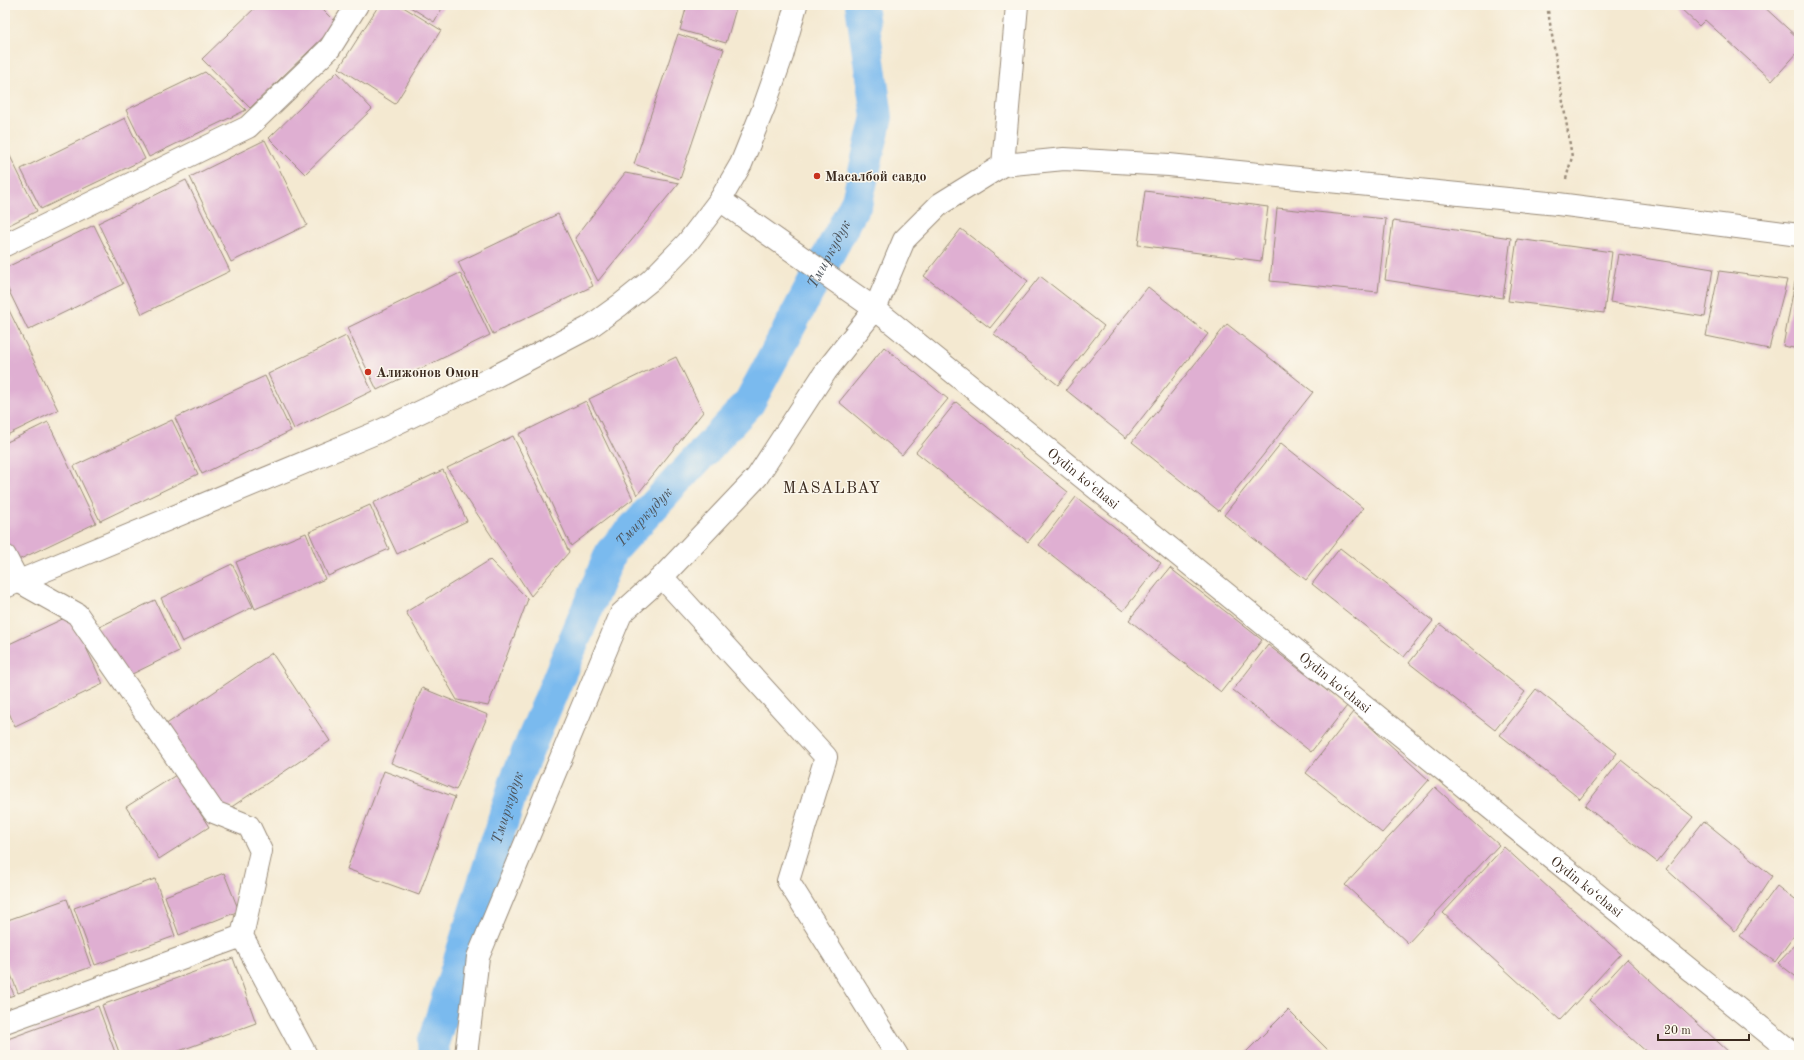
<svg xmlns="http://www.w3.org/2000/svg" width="1804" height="1060" font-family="'Old Standard TT',serif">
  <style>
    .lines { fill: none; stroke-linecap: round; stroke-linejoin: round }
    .canal { stroke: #7abaee; stroke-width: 32 }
    .building { fill: #dfafd2 }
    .minor-casing { stroke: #988a78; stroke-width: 24 }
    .major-casing { stroke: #988a78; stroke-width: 24 }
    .path { stroke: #988a78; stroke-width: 2.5; stroke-dasharray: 3 3; stroke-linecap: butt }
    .minor { stroke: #fff; stroke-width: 22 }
    .major { stroke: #fff; stroke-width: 22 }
    .poi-dot { fill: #c8321e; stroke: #fbf7ec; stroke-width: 1.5 }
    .labels { text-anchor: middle; stroke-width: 3; stroke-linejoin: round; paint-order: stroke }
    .poi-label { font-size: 14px; font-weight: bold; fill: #3b2a1e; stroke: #fbf7ec; text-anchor: start }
    .street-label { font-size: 14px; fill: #3b2a1e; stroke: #fbf7ec }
    .water-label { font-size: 15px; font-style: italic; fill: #4e555c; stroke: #fbf7ec }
    .quarter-label { font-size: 16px; letter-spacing: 1px; fill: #3b2a1e; stroke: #fbf7ec }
  </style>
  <rect width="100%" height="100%" fill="#fbf7ec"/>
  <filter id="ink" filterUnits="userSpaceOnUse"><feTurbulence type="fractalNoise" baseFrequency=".025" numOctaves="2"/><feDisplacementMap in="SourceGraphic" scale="8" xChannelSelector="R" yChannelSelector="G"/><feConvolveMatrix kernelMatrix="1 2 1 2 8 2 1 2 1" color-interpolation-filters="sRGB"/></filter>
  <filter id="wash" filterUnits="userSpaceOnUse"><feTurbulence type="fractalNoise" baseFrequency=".012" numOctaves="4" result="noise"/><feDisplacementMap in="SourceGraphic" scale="16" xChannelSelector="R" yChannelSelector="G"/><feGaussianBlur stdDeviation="0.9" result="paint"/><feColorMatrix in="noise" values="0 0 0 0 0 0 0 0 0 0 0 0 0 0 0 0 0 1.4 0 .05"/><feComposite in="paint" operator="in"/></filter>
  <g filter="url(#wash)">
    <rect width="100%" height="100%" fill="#f4e9d1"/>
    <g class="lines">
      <path class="canal" id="s1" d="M 434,1055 L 433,1043 L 516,779 L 611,552 L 749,403 L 857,201 L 877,117 L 861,5"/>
    </g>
    <g id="blocks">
      <g class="building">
        <polygon points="258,5 318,5 337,24 250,108 202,59"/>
        <polygon points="379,5 400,5 441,30 395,104 339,68"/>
        <polygon points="407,5 444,5 434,22"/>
        <polygon points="687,5 737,5 726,43 680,30"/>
        <polygon points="1677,5 1762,5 1799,39 1799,51 1772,81 1705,20 1699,26"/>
        <polygon points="678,34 724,49 680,179 634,164"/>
        <polygon points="205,72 246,110 149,157 126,110"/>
        <polygon points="337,72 372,109 305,174 269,138"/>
        <polygon points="125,118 145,159 41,209 21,169"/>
        <polygon points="265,140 307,225 231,262 190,177"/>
        <polygon points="9,154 37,211 5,227 5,156"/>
        <polygon points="625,173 679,183 598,281 575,238"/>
        <polygon points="186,180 230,271 142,314 98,223"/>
        <polygon points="1145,191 1268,207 1261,261 1138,245"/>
        <polygon points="1277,208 1386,219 1378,292 1270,281"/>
        <polygon points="558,214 593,286 493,334 458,262"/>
        <polygon points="1393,221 1511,238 1503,298 1385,280"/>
        <polygon points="94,225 123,284 28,330 5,283 5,268"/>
        <polygon points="961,229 1028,281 990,328 924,276"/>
        <polygon points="1517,239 1612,252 1604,313 1508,301"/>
        <polygon points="1618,254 1713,269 1705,317 1610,302"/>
        <polygon points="1719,271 1787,280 1769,349 1706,336"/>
        <polygon points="460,273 490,335 377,390 347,328"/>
        <polygon points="1040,276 1104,326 1058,385 994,334"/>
        <polygon points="1795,282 1799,283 1799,349 1783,346"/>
        <polygon points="1148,287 1208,334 1126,438 1066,390"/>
        <polygon points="5,302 58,410 5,436"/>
        <polygon points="1227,324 1313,392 1219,511 1132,442"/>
        <polygon points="346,336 372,391 294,429 268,374"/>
        <polygon points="884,347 948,399 902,455 839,402"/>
        <polygon points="676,357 703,412 637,495 589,399"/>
        <polygon points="265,376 291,431 202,474 175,418"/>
        <polygon points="586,401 633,499 571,546 519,434"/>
        <polygon points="956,402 1068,492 1028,542 916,452"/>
        <polygon points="172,420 198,474 100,521 74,466"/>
        <polygon points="48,422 96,523 12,563 5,550 5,443"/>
        <polygon points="513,436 569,552 531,596 447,468"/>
        <polygon points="1281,443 1363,508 1306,580 1224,515"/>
        <polygon points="443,470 467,521 397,554 373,503"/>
        <polygon points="1076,497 1161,563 1123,611 1039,545"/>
        <polygon points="370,505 389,549 328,576 309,532"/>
        <polygon points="306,533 325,579 255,609 236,562"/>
        <polygon points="1340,548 1433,621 1404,657 1312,584"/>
        <polygon points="490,560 528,599 488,706 457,700 406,612"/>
        <polygon points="232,564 253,607 182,642 161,598"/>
        <polygon points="1170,568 1262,640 1221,692 1129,620"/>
        <polygon points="155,600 179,651 124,678 93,630"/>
        <polygon points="71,615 103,684 15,726 5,704 5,646"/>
        <polygon points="1440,624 1525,692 1495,730 1409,663"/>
        <polygon points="1268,645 1347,706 1311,752 1233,690"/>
        <polygon points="272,653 330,741 224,812 165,725"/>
        <polygon points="422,688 488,715 456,790 391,763"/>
        <polygon points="1536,689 1617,753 1580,799 1500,735"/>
        <polygon points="1354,712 1429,780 1382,833 1306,773"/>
        <polygon points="1621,760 1693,817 1657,862 1585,806"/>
        <polygon points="384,771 455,797 419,895 347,869"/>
        <polygon points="176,775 209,827 159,859 126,807"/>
        <polygon points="1435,787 1499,845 1408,943 1345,885"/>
        <polygon points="1704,821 1772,876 1735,931 1666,869"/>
        <polygon points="1504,847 1621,954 1560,1020 1443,913"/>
        <polygon points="224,873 239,911 179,935 165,896"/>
        <polygon points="155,879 175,936 95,965 74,908"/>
        <polygon points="1777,886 1799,903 1799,929 1775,962 1740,936"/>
        <polygon points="67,899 91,967 18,993 5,959 5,921"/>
        <polygon points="1799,941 1799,979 1778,963"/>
        <polygon points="233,958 256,1023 168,1055 120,1055 102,1005"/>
        <polygon points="1627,959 1730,1053 1728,1055 1650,1055 1589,1000"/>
        <polygon points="5,971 14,995 5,998"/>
        <polygon points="98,1006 116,1055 5,1055 5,1040"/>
        <polygon points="1288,1010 1330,1052 1328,1055 1243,1055"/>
      </g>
    </g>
  </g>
  <g filter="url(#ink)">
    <use href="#blocks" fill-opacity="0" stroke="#988a78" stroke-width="1"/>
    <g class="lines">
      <g class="minor-casing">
        <g id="minor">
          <polyline points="1003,165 1017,5"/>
          <path id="s2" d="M 720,200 L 875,309 L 1795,1055"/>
          <polyline points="5,245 248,127 330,48 357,5"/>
          <polyline points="5,556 18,581 77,614 214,812 249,826 261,851 242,936 306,1055"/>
          <polyline points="662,577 826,757 788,881 897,1055"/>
          <polyline points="5,1022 242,936"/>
          <polyline points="466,1055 478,957 621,614 662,577 757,477 826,371 875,309 904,240 940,204 1003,165 1064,159 1169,165 1558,204 1799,235"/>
        </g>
      </g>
      <g class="major-casing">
        <polyline id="major" points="5,587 378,432 496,376 588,328 620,305 651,280 688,242 720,200 741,164 764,107 782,56 796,5"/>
      </g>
      <polyline class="path" points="1547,5 1572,157 1566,179"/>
      <use href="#minor" class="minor"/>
      <use href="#major" class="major"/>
    </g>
  </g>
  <g class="poi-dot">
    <circle cx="817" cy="176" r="4"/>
    <circle cx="368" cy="372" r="4"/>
  </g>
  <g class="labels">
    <g class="poi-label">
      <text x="825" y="181">Масалбой савдо</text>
      <text x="376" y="377">Алижонов Омон</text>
    </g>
    <g class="street-label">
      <text dy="5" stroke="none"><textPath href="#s2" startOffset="458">Oydin ko‘chasi</textPath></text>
      <text dy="5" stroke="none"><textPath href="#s2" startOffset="782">Oydin ko‘chasi</textPath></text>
      <text dy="5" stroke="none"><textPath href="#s2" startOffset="1106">Oydin ko‘chasi</textPath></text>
    </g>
    <g class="water-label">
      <text dy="5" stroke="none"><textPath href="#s1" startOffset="907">Тмиркудук</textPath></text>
      <text dy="5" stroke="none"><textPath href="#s1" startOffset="583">Тмиркудук</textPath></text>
      <text dy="5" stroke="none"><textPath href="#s1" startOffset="259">Тмиркудук</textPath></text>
    </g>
    <g class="quarter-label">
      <text x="832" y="493">MASALBAY</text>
    </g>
  </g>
  <rect width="1804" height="1060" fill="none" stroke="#fbf7ec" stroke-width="20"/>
  <path d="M1658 1034v6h91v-6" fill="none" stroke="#3b2a1e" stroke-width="2"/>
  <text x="1664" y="1034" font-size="12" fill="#3b2a1e" stroke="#fbf7ec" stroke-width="3" paint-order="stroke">20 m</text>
</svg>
